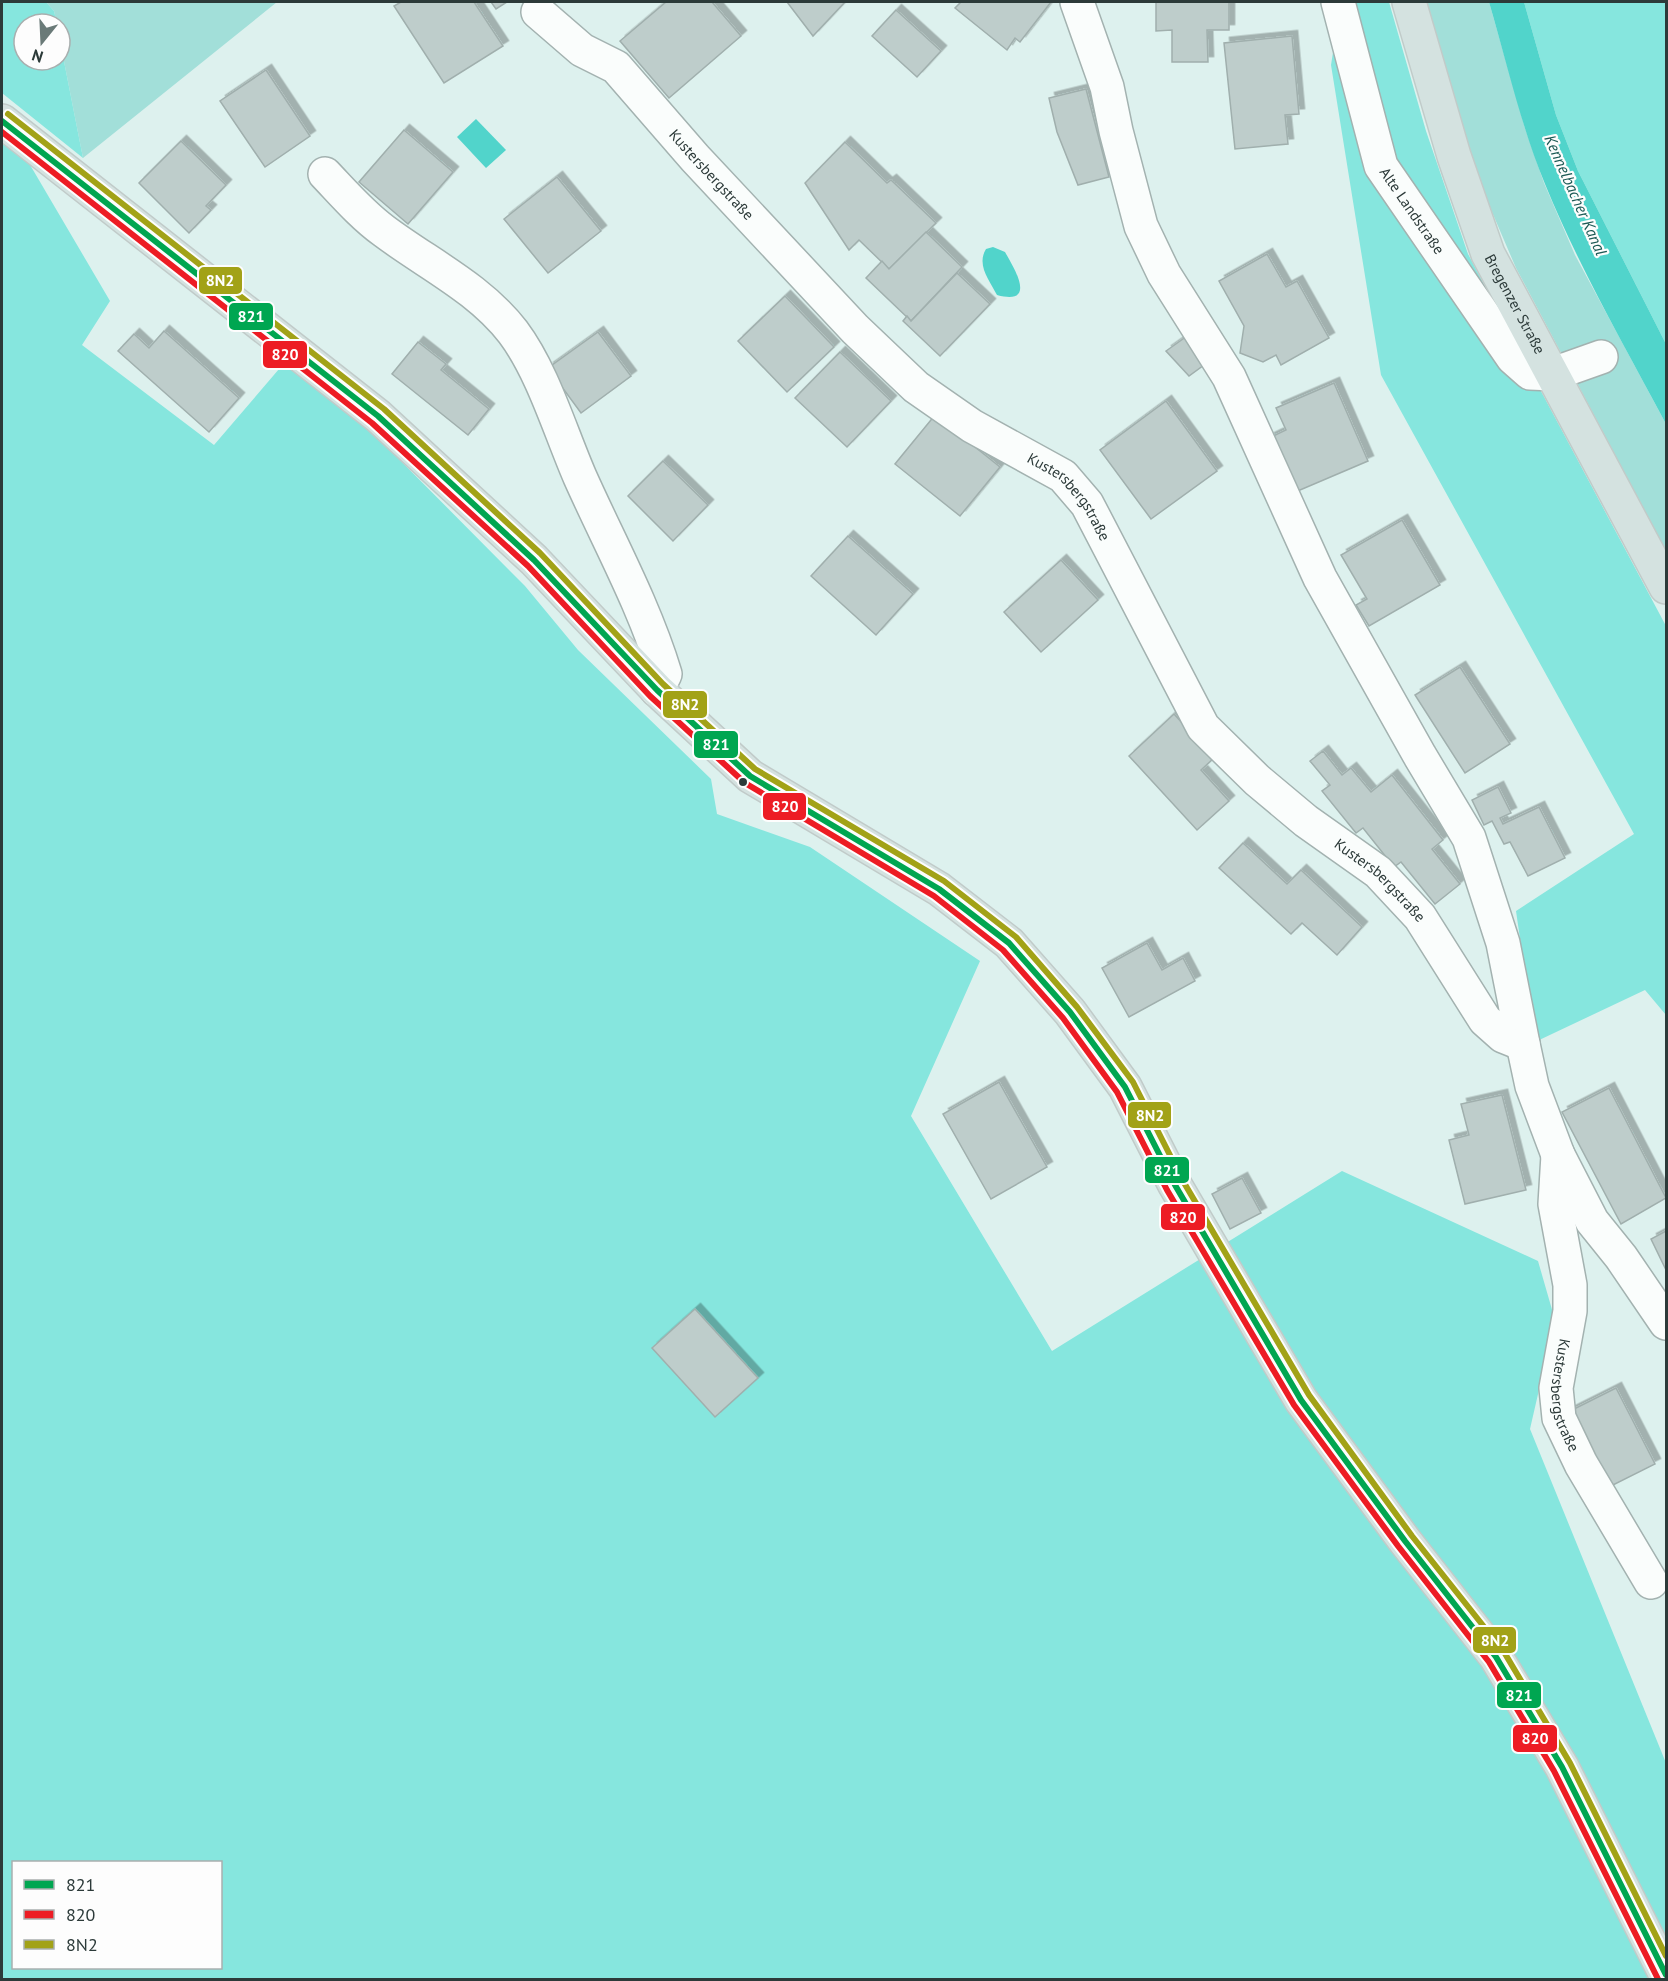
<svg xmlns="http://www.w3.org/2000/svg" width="1668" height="1981" font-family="'PT Sans',sans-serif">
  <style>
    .green { fill: #a2dfd9 }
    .forest { fill: #86e6de; fill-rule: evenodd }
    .water { fill: #51d4cb }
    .building { fill: #becdcb; stroke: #a0afad; stroke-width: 1.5; filter: url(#shadow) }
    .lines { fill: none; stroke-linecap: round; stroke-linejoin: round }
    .minor-casing { stroke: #a3b2b0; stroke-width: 36 }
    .major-casing { stroke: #c1cbc9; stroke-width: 36 }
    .minor { stroke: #fafdfc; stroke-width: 33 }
    .major { stroke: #d4e2e0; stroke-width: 33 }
    .bus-1-casing { stroke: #fdfdfd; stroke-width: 10 }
    .bus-2-casing { stroke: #fdfdfd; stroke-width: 10 }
    .bus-3-casing { stroke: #fdfdfd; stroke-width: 10 }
    .bus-1 { stroke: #00a651; stroke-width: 6 }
    .bus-2 { stroke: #ed1c24; stroke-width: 6 }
    .bus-3 { stroke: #a2a217; stroke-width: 6 }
    .bus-dot { fill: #2c3a39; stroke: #fdfdfd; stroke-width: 2 }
    .labels { text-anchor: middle; stroke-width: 4.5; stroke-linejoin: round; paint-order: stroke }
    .street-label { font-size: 15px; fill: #2c3a39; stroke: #fdfdfd }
    .water-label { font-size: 16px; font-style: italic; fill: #1c5a55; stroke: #fdfdfd }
    .line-badge { stroke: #fdfdfd; stroke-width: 2 }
    .badge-label { font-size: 16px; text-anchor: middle; font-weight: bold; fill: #fff }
  </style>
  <defs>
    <filter id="shadow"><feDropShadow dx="5.5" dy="-5.5" stdDeviation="0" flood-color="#0004"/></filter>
  </defs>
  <rect width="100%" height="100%" fill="#ddf1ee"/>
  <g class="green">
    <polygon points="46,2 277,2 83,158 60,41 60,24 57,24 54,11"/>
    <polygon points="1426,2 1489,2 1525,128 1544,183 1575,255 1666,424 1666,551 1516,268 1483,191 1467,145"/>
  </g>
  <g class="forest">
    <polygon points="2,2 46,2 54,11 57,24 24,24 24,60 60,60 60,41 83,158 2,93"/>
    <polygon points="1341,2 1389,2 1426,131 1468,254 1666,626 1666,1015 1645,990 1535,1042 1516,911 1634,834 1381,375 1331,65"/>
    <polygon points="1524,2 1666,2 1666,344 1578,171 1556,115"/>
    <path d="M 2,140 L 26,158 L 110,301 L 82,345 L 214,445 L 285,362 L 374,434 L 525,586 L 578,650 L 711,779 L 717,814 L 810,847 L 980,961 L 911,1116 L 1052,1351 L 1342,1171 L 1538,1261 L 1555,1320 L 1530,1429 L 1666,1763 L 1666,1979 L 2,1979 ZM 14,1862 L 220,1862 L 220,1968 L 14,1968 Z"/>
  </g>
  <g class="water">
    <path d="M 1489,2 L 1524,2 L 1556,115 L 1578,171 L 1666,344 L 1666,424 C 1624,345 1579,267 1545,184 C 1521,126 1507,63 1489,2 Z"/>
    <polygon points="476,119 506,150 486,168 457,137"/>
    <path d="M 993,247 L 1005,252 C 1014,268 1038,306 997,295 C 990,281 976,265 986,249 Z"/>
  </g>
  <g class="building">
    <polygon points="401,2 474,2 503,46 444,83 394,6"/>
    <polygon points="491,2 507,2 496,9"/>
    <polygon points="666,2 712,2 741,36 669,98 620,41"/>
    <polygon points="787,2 845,2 813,36"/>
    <polygon points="961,2 1051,2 1020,42 1015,38 1007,50 955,8"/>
    <polygon points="1156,2 1229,2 1229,30 1207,30 1208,62 1172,62 1172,30 1156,31"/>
    <polygon points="896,10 941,51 917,77 872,36"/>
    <polygon points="1292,36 1299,114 1285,115 1288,144 1235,149 1224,43"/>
    <polygon points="266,70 310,136 265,167 220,101"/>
    <polygon points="1086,89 1109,177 1078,185 1057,132 1049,98"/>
    <polygon points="404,130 453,172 408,224 359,182"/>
    <polygon points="181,141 226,185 206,206 211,210 189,233 139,183"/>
    <polygon points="845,142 887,183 891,180 936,223 889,269 859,240 849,250 805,183"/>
    <polygon points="557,177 601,231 548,273 504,219"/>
    <polygon points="926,232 962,267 911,321 866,278 882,261 889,269"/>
    <polygon points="1267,254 1286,287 1297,281 1329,338 1281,365 1276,355 1263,362 1240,353 1244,326 1219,281"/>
    <polygon points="957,273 990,304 940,356 903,321 907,316 911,321"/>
    <polygon points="785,296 834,347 787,392 738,341"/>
    <polygon points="164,331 239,398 209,432 118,351 134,334 149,348"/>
    <polygon points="598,332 631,376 581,413 548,368"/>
    <polygon points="1190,334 1208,362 1189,376 1166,351"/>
    <polygon points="418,342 446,364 441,370 489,409 468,435 392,374"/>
    <polygon points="840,352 891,401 847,447 795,398"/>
    <polygon points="1334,383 1368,461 1293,493 1269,438 1286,430 1276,408"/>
    <polygon points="1166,401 1217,471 1151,519 1100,450"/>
    <polygon points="935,415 1000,467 960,516 895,464"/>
    <polygon points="663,461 708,505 673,541 628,496"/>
    <polygon points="1402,520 1440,585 1369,626 1356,605 1367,599 1341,555"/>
    <polygon points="848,536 913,594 876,635 811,576"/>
    <polygon points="1061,560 1098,600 1041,652 1004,612"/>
    <polygon points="1460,667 1510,744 1465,773 1415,695"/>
    <polygon points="1174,714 1214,758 1201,770 1229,801 1197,830 1129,756"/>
    <polygon points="1323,751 1342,775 1351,768 1371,792 1392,775 1443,840 1432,849 1460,884 1435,904 1401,862 1394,867 1363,828 1356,833 1322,791 1330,785 1310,761"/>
    <polygon points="1498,787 1511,813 1500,818 1503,824 1539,807 1565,858 1528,876 1510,842 1504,844 1492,821 1484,825 1472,800"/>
    <polygon points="1243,843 1287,884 1301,870 1362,927 1337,955 1302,923 1291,934 1219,868"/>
    <polygon points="1147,943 1162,970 1183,958 1195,981 1129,1017 1102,968"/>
    <polygon points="999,1082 1047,1167 991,1199 943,1114"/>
    <polygon points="1609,1088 1666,1198 1621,1224 1562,1112"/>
    <polygon points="1502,1095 1526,1190 1465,1204 1449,1140 1469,1135 1461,1104"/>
    <polygon points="1242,1178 1261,1213 1230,1229 1212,1194"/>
    <polygon points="1666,1231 1666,1270 1651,1239"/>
    <polygon points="695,1309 758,1378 715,1417 652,1348"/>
    <polygon points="1616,1388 1655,1464 1603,1490 1564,1414"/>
  </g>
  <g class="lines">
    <g class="minor-casing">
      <g id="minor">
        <path id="s1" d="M 1338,2 L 1381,166 L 1513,358 L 1530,373 L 1553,374 L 1601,357"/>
        <path id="s2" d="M 538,12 L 582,50 L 616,67 L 695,158 L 855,329 L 916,387 L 972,426 L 1063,476 L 1087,504 L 1203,727 L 1257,780 L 1306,821 L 1378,872 L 1420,917 L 1485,1020 L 1503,1036 L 1523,1044 L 1503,943 L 1469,838 L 1420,756 L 1320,578 L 1229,377 L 1164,274 L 1141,226 L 1116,131 L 1107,87 L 1077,2"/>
        <path d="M 325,174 C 344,194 362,215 384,231 C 428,264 479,288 513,332 C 543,372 560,431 580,477 C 609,542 644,605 665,674 L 657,690"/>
        <polyline points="1523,1044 1532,1086 1558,1155 1592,1221 1621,1257 1666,1323"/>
        <path id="s3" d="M 1558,1155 L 1555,1204 L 1570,1285 L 1570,1311 L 1556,1388 L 1559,1418 L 1581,1464 L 1651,1582"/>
      </g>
    </g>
    <g class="major-casing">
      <g id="major">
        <path id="s4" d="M 1409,2 L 1454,156 L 1488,254 L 1666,587"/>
        <polyline points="2,121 378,416 534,560 657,690 750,776 939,889 1009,943 1070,1012 1125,1087 1175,1185 1301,1400 1405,1541 1496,1657 1562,1767 1666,1975"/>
      </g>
    </g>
    <use href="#minor" class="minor"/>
    <use href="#major" class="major"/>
    <g class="bus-1-casing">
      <polyline id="bus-1" points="2,121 378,416 534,560 657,690 750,776 939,889 1009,943 1070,1012 1125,1087 1175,1185 1301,1400 1405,1541 1496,1657 1562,1767 1666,1975"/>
    </g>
    <g class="bus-2-casing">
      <polyline id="bus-2" points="2,132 372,423 528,566 650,696 745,783 934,896 1003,950 1063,1018 1117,1092 1167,1190 1294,1405 1398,1546 1489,1662 1554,1771 1658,1979"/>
    </g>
    <g class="bus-3-casing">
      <polyline id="bus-3" points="8,114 384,409 540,553 663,684 755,769 944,881 1016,937 1077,1007 1133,1082 1183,1181 1309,1395 1412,1536 1504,1652 1570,1763 1666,1956"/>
    </g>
    <use href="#bus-1" class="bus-1"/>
    <use href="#bus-2" class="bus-2"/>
    <use href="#bus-3" class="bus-3"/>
  </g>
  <circle class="bus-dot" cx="743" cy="782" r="5"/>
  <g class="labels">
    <g class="street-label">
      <text dy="5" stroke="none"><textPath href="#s2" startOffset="240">Kustersbergstraße</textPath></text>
      <text dy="5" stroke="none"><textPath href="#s1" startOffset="224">Alte Landstraße</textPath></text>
      <text dy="5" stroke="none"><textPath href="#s4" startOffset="321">Bregenzer Straße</textPath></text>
      <text dy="5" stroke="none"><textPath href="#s2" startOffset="726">Kustersbergstraße</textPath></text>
      <text dy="5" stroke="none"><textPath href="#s2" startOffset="1230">Kustersbergstraße</textPath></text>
      <text dy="5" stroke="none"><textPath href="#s3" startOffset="244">Kustersbergstraße</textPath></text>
    </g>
    <g class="water-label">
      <text transform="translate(1576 195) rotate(66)" y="6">Kennelbacher Kanal</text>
    </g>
  </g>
  <g class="line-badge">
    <rect x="198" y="266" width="45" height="29" rx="6" fill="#a2a217"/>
    <rect x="228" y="302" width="46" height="29" rx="6" fill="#00a651"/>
    <rect x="262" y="340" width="46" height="29" rx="6" fill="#ed1c24"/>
    <rect x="662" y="690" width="46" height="29" rx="6" fill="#a2a217"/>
    <rect x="693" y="730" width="46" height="29" rx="6" fill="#00a651"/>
    <rect x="762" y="792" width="45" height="29" rx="6" fill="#ed1c24"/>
    <rect x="1127" y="1101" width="45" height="28" rx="6" fill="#a2a217"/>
    <rect x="1144" y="1156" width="46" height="28" rx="6" fill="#00a651"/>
    <rect x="1160" y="1203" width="46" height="28" rx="6" fill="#ed1c24"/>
    <rect x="1472" y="1626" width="45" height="28" rx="6" fill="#a2a217"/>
    <rect x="1496" y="1681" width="46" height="28" rx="6" fill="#00a651"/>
    <rect x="1512" y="1724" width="46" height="29" rx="6" fill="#ed1c24"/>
  </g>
  <g class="badge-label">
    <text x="220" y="286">8N2</text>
    <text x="251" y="322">821</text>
    <text x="285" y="360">820</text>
    <text x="685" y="710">8N2</text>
    <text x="716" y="750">821</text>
    <text x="785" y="812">820</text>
    <text x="1150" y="1121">8N2</text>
    <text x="1167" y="1176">821</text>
    <text x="1183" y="1223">820</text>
    <text x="1495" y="1646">8N2</text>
    <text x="1519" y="1701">821</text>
    <text x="1535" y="1744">820</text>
  </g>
  <rect width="1668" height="1981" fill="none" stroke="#2c3a39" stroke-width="6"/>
  <rect x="12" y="1861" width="210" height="108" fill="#fdfdfd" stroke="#a9afaf" stroke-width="1.5"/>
  <rect x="24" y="1880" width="30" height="9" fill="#00a651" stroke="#a9afaf" stroke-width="1.5"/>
  <text x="66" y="1891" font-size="18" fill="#2c3a39">821</text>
  <rect x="24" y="1910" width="30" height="9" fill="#ed1c24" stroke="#a9afaf" stroke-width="1.5"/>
  <text x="66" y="1921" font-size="18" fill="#2c3a39">820</text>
  <rect x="24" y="1940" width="30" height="9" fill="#a2a217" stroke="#a9afaf" stroke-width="1.5"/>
  <text x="66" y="1951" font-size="18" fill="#2c3a39">8N2</text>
  <g transform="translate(42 42) rotate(198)"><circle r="28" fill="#fdfdfd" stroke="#a9afaf" stroke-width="1.5"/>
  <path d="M0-4.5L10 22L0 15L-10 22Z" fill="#6a7a78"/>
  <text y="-9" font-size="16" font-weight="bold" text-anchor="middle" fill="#2c3a39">N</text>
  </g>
</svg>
